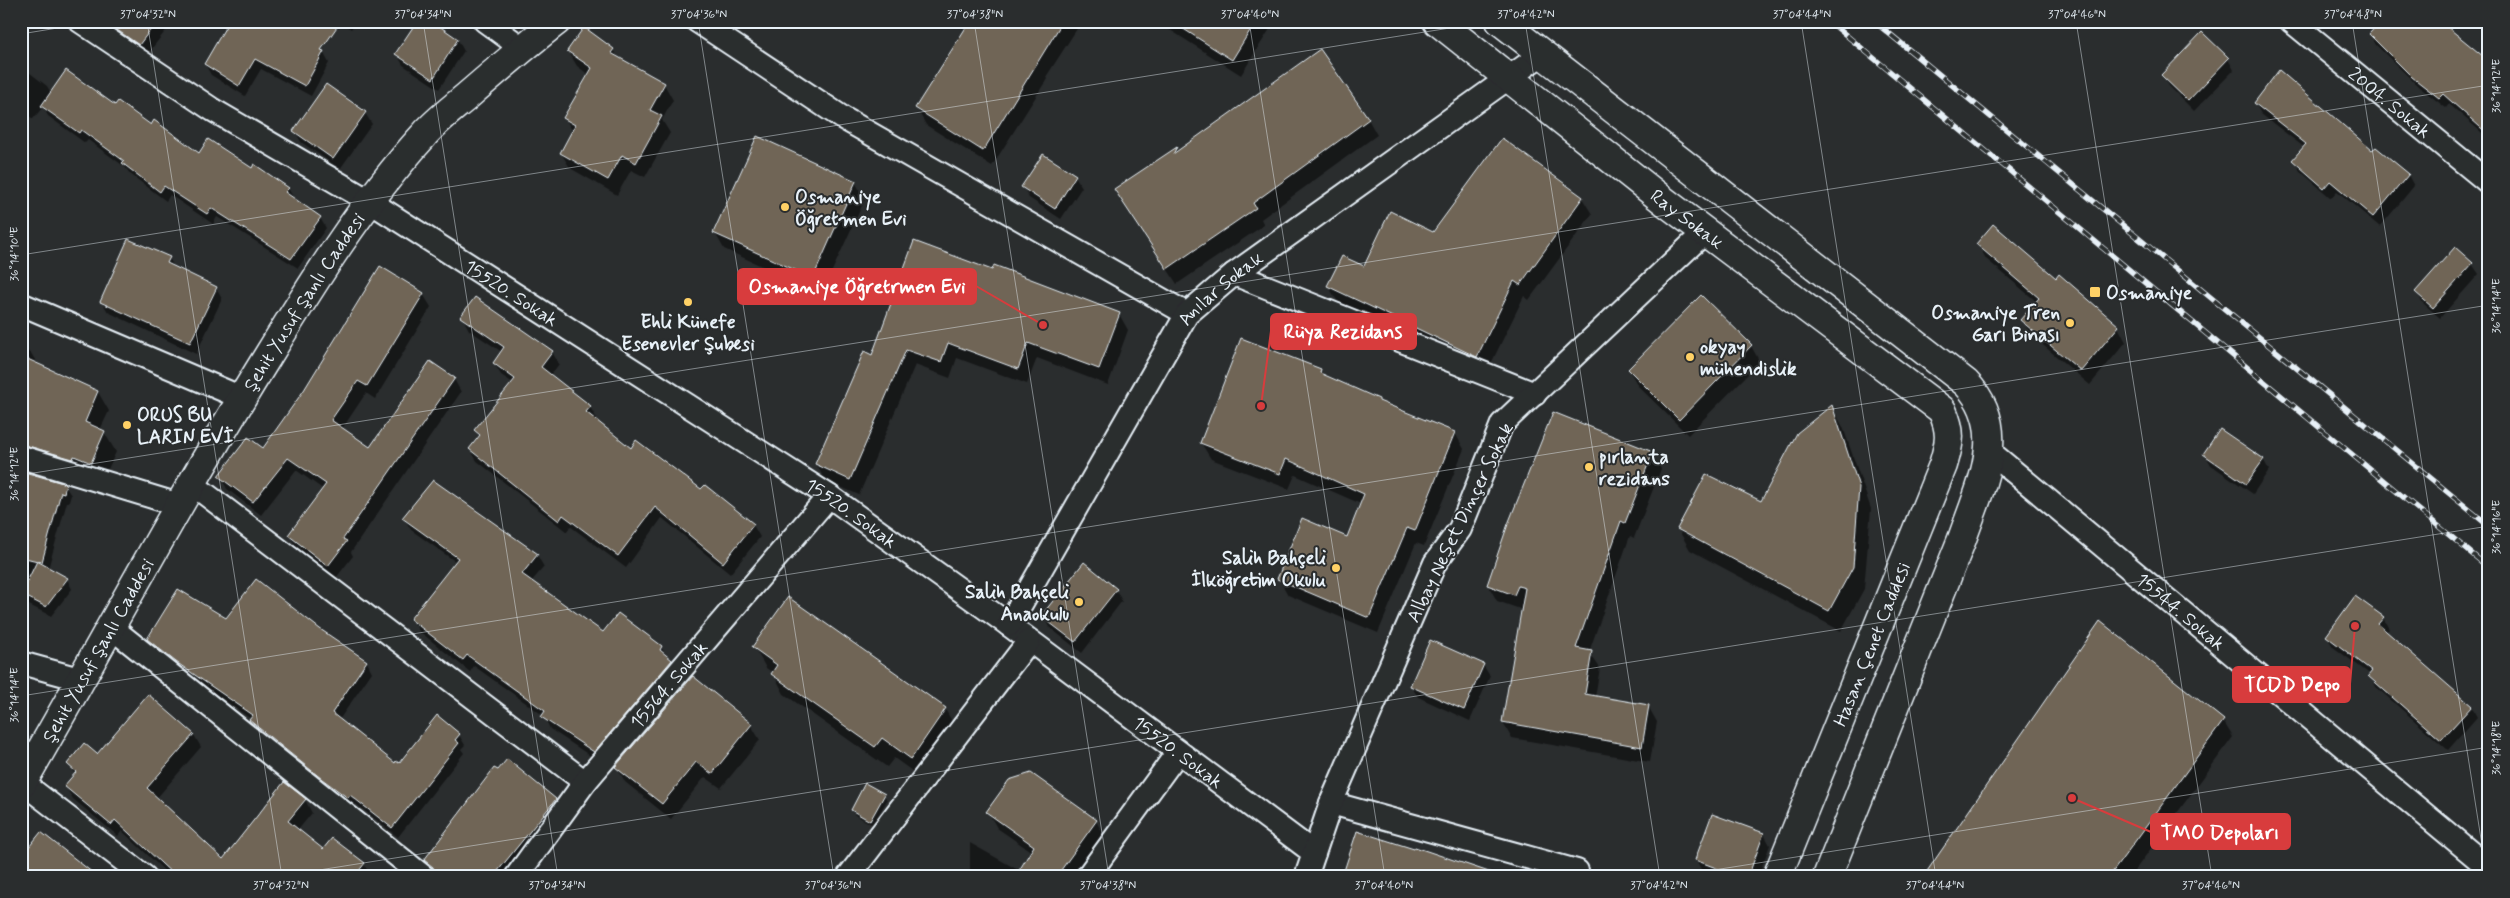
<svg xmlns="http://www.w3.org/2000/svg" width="2510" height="898" font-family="Mynerve,sans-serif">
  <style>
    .shadow { fill: #0007 }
    .building { fill: #6f6556; stroke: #e8f1f8 }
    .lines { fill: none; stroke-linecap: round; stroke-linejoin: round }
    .minor-casing { stroke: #e8f1f8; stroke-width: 26 }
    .tertiary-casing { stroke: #e8f1f8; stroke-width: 31 }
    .minor { stroke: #2a2d2e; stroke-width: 22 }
    .tertiary { stroke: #2a2d2e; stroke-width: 28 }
    .rail-casing { stroke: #e8f1f8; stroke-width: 5.5 }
    .rail { stroke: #2a2d2e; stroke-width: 4; stroke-dasharray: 11; stroke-linecap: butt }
    .ticks { fill: none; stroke: #e8f1f8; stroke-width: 1; stroke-opacity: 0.45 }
    .poi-dot { fill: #ffd166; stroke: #2a2d2e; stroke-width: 2 }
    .labels { text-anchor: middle; stroke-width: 4; stroke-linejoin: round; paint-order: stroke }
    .street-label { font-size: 19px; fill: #e8f1f8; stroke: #2a2d2e }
    .poi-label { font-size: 19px; font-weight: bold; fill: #e8f1f8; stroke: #2a2d2e; text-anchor: start }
    .leader { fill: none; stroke: #d83c3d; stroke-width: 2 }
    .callout-dot { fill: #d83c3d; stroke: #2a2d2e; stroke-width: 2 }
    .callout { fill: #d83c3d; stroke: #d83c3d; stroke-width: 2 }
    .callout-label { font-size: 20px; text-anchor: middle; font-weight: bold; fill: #fff }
    .neatline { fill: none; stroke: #e8f1f8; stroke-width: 2 }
    .ticks-label { font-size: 12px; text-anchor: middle; fill: #e8f1f8 }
  </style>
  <rect width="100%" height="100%" fill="#2a2d2e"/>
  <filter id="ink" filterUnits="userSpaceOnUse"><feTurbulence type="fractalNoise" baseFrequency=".02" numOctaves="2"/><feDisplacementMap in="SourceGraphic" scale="10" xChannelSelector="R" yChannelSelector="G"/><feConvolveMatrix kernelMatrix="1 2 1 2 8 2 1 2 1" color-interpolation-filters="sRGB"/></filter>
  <g filter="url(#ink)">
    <g class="shadow">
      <polygon points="93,21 177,21 173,25 171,24 146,56"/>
      <polygon points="230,21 323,52 329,63 311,96 261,69 245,96 211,75 205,64"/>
      <polygon points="340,21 357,21 351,29"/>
      <polygon points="430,21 458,40 464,51 439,89 403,65 397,54"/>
      <polygon points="744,21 763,21 757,30"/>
      <polygon points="972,21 1082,21 1046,77 1047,79 992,166 926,125 917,109"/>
      <polygon points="1156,21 1275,21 1241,75"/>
      <polygon points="2363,21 2435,21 2489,62 2489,139 2449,104 2446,108 2419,87 2376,45 2370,34 2374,30"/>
      <polygon points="613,50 619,59 664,84 673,100 662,120 670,133 645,177 631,170 617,195 570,168 561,153 573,132 565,118 589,75 577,66 568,51"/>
      <polygon points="2228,59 2234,70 2194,111 2169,86 2163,75"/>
      <polygon points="21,66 47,86 51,93 116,107 199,155 252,170 288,188 294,199 320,218 326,228 298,268 217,217 213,224 170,195 166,201 130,174 125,167 88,140 85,143 48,116 43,107 33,119 21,110"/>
      <polygon points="326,86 365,113 372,124 340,169 301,142 295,131"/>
      <polygon points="2255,103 2373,152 2408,175 2414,186 2380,227 2337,191 2331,198 2300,171 2294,160 2305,148 2261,114"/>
      <polygon points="1368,119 1377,135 1261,219 1264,225 1177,284 1116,190 1176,149 1178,152"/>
      <polygon points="1502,139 1582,198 1592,214 1529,300 1524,296 1487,372 1338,302 1328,286 1434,234"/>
      <polygon points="1043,155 1075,176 1082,187 1061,219 1029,198 1023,187"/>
      <polygon points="855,182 865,199 822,293 724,249 715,233"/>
      <polygon points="1978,244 2056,280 2118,327 2126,342 2090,385 2031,335 2022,320 2037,302 1986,259"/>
      <polygon points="169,258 174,267 216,288 222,299 196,354 108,312 102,302"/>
      <polygon points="2472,264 2479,274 2440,318 2423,303 2416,292"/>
      <polygon points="993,271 1119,314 1128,330 1108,385 1037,358 1027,384 957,358 950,378 915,365 859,495 825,480 816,464 873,357"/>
      <polygon points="423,294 431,307 375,399 366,393 342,429 370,448 454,379 461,392 351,552 353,556 336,578 297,549 290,535 324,490 296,470 261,515 227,489 220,476 263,450"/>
      <polygon points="462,317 552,352 559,364 550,376 590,407 597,419 595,421 631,450 701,491 705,486 753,525 760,537 730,574 662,518 626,568 570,526 567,532 477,461 470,449 480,437 475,430 513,383 501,375 494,363 502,352 469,330"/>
      <polygon points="1751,346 1760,362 1688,435 1638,386 1629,370"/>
      <polygon points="21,349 31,353 38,365 98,392 109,411 100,430 104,432 116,452 102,482 37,464 21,433"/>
      <polygon points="1320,370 1323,375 1380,403 1455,433 1464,449 1424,546 1416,543 1378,633 1288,595 1279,579 1348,539 1361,504 1295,475 1289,489 1211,459 1201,443"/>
      <polygon points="1832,407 1843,427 1871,509 1864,589 1841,631 1690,550 1678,529 1761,502"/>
      <polygon points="1652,453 1661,469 1634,538 1630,536 1589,652 1600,668 1595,697 1648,706 1657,722 1650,762 1512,738 1503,722 1523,610 1497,601 1488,585"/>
      <polygon points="2205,454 2263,459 2269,470 2253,494 2211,465"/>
      <polygon points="21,472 65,486 71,495 69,502 67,502 48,569 67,579 72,589 51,616 21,601"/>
      <polygon points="404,518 537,555 544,567 531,582 604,634 661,647 678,673 601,763 550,729 544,716 474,666 470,672 419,631 412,619 456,562 411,530"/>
      <polygon points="1116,590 1122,601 1082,653 1049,627 1043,616"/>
      <polygon points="2383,618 2389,629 2386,632 2471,706 2477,717 2448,750 2376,687 2371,675 2333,647 2327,636"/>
      <polygon points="226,620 319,630 367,662 372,672 339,720 395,764 400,765 437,717 459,735 465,745 461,749 464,753 398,837 356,804 354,807 256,730 251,719 183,672 154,649 148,639"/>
      <polygon points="754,647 945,709 957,730 923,779 894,758 887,767 784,694 773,673 766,668"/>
      <polygon points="1483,665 1490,676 1470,721 1418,697 1411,686"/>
      <polygon points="693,678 751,725 760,740 721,788 705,777 671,819 625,782 617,767"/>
      <polygon points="148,696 194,735 201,747 156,799 223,861 305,800 312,813 298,830 324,851 364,864 371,877 171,877 122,831 118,836 73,799 65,786 75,775 68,764 97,756"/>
      <polygon points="2223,721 2233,737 2130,877 1924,877"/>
      <polygon points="884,795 887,800 873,825 855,815 852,810"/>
      <polygon points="555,799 562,812 510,877 437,877 425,860"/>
      <polygon points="988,812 1096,821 1105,837 1076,877 970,877 970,843 1020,871 1032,852 997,828"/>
      <polygon points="1713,816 1764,834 1770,845 1758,877 1719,877 1702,871 1696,860"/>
      <polygon points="21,859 94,877 21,877"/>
      <polygon points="1179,871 1187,877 1174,877"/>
    </g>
    <g class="building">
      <polygon points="104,21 157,21 139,45"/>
      <polygon points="229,21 341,21 321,50 324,51 305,86 255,59 239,86 204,64"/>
      <polygon points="417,21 432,21 458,39 433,79 395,54"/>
      <polygon points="970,21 1063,21 983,151 915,108"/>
      <polygon points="1171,21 1256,21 1232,60"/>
      <polygon points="2381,21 2440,21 2489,61 2489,135 2443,94 2439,98 2412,77 2369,34"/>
      <polygon points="584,27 614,49 611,53 665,83 650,110 662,116 636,163 622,155 608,180 560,153 575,125 563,118 592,68 567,51"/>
      <polygon points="2202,32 2229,58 2188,101 2161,75"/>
      <polygon points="1320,49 1369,119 1253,203 1256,208 1167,269 1114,189 1177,147 1173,154"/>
      <polygon points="66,70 115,105 118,101 151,125 154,120 199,153 208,139 252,168 254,164 289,188 285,192 321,217 291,259 211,208 207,214 164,186 160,192 122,163 124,161 81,130 79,133 41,106"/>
      <polygon points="2279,70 2372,150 2376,147 2409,174 2373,217 2330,181 2324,188 2292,160 2306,144 2254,103"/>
      <polygon points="326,84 366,112 333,159 293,131"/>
      <polygon points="757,136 856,181 813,278 713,233"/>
      <polygon points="1502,138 1583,197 1520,285 1514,281 1477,357 1327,286 1342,256 1364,266 1390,211 1433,232"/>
      <polygon points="1043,154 1076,175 1055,209 1021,187"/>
      <polygon points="1993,224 2056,278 2059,274 2119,326 2081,371 2020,320 2039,298 1976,244"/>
      <polygon points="128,239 170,257 167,263 217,287 190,343 100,302"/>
      <polygon points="914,241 992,270 994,265 1120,313 1099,369 1028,343 1018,369 948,343 941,362 906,350 850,480 815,464 864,351 872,355"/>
      <polygon points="2455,247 2473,263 2433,308 2415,292"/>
      <polygon points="380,266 424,293 367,386 358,381 331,420 370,447 430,361 455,378 343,539 347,541 328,566 288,535 326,484 288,458 253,502 218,476 248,437 263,448 304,390"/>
      <polygon points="1701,295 1752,345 1679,420 1628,369"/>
      <polygon points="475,297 553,351 541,367 591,406 586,412 631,448 636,440 701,489 705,485 754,524 723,563 655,507 618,556 563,515 559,521 469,449 480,435 474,430 515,379 493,363 504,347 460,317"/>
      <polygon points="1241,338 1321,369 1320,373 1379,399 1379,401 1455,432 1415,531 1407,528 1369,618 1277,579 1302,518 1347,537 1364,494 1286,459 1280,474 1200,443"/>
      <polygon points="21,356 98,391 85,422 105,431 91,463 74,456 73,459 21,444"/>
      <polygon points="1832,405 1859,487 1853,567 1829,611 1677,529 1706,474 1761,501 1797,433"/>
      <polygon points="1553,412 1653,452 1625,523 1621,521 1576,648 1592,651 1585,694 1649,705 1642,747 1502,722 1525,588 1518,586 1514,595 1487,585 1508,524"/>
      <polygon points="2220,429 2264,459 2246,484 2203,454"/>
      <polygon points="21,471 66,484 64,493 61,492 42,562 21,557"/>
      <polygon points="433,480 538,554 522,574 603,632 618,613 662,646 660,650 672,660 594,752 541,717 545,711 467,655 463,660 410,619 458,558 402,518"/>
      <polygon points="37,561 68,578 46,607 21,594"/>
      <polygon points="1084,562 1117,589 1075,642 1041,616"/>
      <polygon points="256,579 320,629 367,661 332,713 395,763 396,761 399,763 437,715 460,734 455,740 459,743 392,828 350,795 348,798 322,779 249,720 253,715 176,662 147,639 178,589 226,618"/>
      <polygon points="2355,596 2384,617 2378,624 2472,706 2441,740 2368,676 2372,671 2326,636"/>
      <polygon points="788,597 946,708 911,759 882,738 875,747 771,674 777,665 752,647"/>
      <polygon points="2100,621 2224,720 2109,877 1923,877"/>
      <polygon points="1430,640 1484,664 1464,710 1410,686"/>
      <polygon points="693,676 752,724 712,774 696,762 662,804 615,767"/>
      <polygon points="148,694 194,734 147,788 223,859 284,782 306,799 288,821 323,849 332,838 365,863 354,877 176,877 115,820 111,825 64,786 76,772 67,764 84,743 97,754"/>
      <polygon points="507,759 556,799 493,877 437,877 433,867 424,860 494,768 498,770"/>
      <polygon points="1031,773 1097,820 1056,877 1015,877 1034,846 986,812 1009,780"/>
      <polygon points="865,783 885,794 870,821 851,810"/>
      <polygon points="1712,814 1764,833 1748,877 1740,877 1695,860"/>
      <polygon points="1357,831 1414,849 1415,847 1492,873 1491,877 1342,877"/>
      <polygon points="41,832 98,877 30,877 21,870 21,857"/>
    </g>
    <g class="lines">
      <g class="minor-casing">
        <g id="minor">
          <path id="s1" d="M 80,21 L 213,110 L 369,201 L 829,496 L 1009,625 L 1314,853"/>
          <polyline points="485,21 522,48"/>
          <polyline points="697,21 843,118 1187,314"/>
          <path id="s2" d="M 2291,21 L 2489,183"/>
          <polyline points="1234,274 1535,394"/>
          <polyline points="21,304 242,398"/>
          <path id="s3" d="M 1989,451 L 2489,868"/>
          <polyline points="21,457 179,505"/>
          <polyline points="191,483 585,782"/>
          <path id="s4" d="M 1009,625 L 1187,314 L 1234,274 L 1542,54"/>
          <polyline points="112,628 424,877"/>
          <polyline points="21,663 83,680"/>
          <polyline points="23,783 145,877"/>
          <polyline points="1331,803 1577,871 1575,877"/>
          <path id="s5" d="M 516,877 L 585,782 L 829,496"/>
          <polyline points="848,877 1029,641"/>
          <polyline points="1087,877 1178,752"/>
          <polyline points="1306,877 1331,803 1435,563 1460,529 1502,424 1705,232"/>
        </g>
      </g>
      <g class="tertiary-casing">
        <g id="tertiary">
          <path id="s6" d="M 1437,21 L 1664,201 L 1942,410 C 1952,432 1950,442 1943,465 L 1777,877"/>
          <path d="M 1500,21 L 1966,383 C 2011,429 1980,487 1962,539 L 1827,877"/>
          <path id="s7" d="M 21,785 C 103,643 180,498 266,359 C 314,281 363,202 424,135 C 436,121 452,109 466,97 C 496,71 526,45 557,21"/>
        </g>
      </g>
      <use href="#minor" class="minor"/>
      <use href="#tertiary" class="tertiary"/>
      <g class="rail-casing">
        <g id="rail">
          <polyline points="1829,21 2489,568"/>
          <polyline points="1874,21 2489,526"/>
        </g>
      </g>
      <use href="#rail" class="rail"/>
    </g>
  </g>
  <path class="ticks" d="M 147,21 L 282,877M 423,21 L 558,877M 698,21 L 834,877M 974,21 L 1109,877M 1249,21 L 1385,877M 1525,21 L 1660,877M 1801,21 L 1936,877M 2076,21 L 2212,877M 2352,21 L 2487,877M 21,34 L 100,21M 21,255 L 1494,21M 21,475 L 2489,85M 21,696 L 2489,305M 275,877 L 2489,526M 1670,877 L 2489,747"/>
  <g class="poi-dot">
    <circle cx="785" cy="207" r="5"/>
    <rect x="2089" y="286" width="12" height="12" rx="2.5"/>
    <circle cx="688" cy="302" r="5"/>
    <circle cx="2070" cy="323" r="5"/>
    <circle cx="1690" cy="357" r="5"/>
    <circle cx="127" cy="425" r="5"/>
    <circle cx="1589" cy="467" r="5"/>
    <circle cx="1336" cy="568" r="5"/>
    <circle cx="1079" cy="602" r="5"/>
  </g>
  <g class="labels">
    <g class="street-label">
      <text dy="7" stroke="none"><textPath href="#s2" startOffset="128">2004. Sokak</textPath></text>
      <text dy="7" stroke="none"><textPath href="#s6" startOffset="319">Ray Sokak</textPath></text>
      <text dy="7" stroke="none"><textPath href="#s4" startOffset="400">Anılar Sokak</textPath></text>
      <text dy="7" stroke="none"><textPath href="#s1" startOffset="510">15520. Sokak</textPath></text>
      <text dy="7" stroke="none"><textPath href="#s7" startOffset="560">Şehit Yusuf Şanlı Caddesi</textPath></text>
      <text dy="7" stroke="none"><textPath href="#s1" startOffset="915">15520. Sokak</textPath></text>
      <text transform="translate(1459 522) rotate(-64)" y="7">Albay Neşet Dinçer Sokak</text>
      <text dy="7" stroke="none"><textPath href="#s3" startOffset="250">15544. Sokak</textPath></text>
      <text transform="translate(1871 644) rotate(-68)" y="7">Hasan Çenet Caddesi</text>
      <text dy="7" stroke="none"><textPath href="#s7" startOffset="155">Şehit Yusuf Şanlı Caddesi</textPath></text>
      <text dy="7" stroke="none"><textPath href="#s5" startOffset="246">15564. Sokak</textPath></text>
      <text dy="7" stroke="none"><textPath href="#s1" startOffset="1320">15520. Sokak</textPath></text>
    </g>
    <g class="poi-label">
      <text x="795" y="203">Osmaniye<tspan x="795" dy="22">Öğretmen Evi</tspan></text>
      <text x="2106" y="299">Osmaniye</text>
      <text x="2060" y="319" text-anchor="end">Osmaniye Tren<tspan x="2060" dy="22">Garı Binası</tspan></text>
      <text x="688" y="328" text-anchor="middle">Ehli Künefe<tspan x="688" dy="22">Esenevler Şubesi</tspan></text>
      <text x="1700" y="353">okyay<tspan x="1700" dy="22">mühendislik</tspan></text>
      <text x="137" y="421">ORUS BU<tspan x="137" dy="22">LARIN EVİ</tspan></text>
      <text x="1599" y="463">pırlanta<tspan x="1599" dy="22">rezidans</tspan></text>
      <text x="1326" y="564" text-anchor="end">Salih Bahçeli<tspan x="1326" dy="22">İlköğretim Okulu</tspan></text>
      <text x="1069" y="598" text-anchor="end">Salih Bahçeli<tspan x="1069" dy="22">Anaokulu</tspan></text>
    </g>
  </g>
  <path class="leader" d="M1043 325L976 286M1261 406L1271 331M2355 626L2350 684M2072 798L2151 832"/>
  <g class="callout-dot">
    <circle cx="1043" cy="325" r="5"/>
    <circle cx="1261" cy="406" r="5"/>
    <circle cx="2355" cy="626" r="5"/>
    <circle cx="2072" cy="798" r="5"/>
  </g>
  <g class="callout">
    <rect x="738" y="269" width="238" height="35" rx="5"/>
    <rect x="1271" y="314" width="145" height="35" rx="5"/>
    <rect x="2233" y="667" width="117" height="35" rx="5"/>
    <rect x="2151" y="814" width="139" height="35" rx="5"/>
  </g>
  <g class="callout-label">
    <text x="857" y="293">Osmaniye Öğretrmen Evi</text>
    <text x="1343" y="338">Rüya Rezidans</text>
    <text x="2292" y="691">TCDD Depo</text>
    <text x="2220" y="839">TMO Depoları</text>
  </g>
  <rect width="2510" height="898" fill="none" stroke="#2a2d2e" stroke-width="55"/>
  <rect x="28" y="28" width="2454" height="842" class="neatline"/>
  <g class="ticks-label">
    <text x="148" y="18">37°04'32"N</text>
    <text x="423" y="18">37°04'34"N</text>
    <text x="699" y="18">37°04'36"N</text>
    <text x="975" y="18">37°04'38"N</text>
    <text x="1250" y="18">37°04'40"N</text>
    <text x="1526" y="18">37°04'42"N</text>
    <text x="1802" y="18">37°04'44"N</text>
    <text x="2077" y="18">37°04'46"N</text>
    <text x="2353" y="18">37°04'48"N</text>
    <text transform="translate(2496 86) rotate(-90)" y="4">36°14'12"E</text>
    <text transform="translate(14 254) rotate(-90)" y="4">36°14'10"E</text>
    <text transform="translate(2496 306) rotate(-90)" y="4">36°14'14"E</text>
    <text transform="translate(14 474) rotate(-90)" y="4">36°14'12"E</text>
    <text transform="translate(2496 527) rotate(-90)" y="4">36°14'16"E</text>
    <text transform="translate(14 695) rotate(-90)" y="4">36°14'14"E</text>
    <text transform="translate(2496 748) rotate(-90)" y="4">36°14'18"E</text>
    <text x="281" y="889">37°04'32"N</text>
    <text x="557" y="889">37°04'34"N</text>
    <text x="833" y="889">37°04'36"N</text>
    <text x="1108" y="889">37°04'38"N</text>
    <text x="1384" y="889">37°04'40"N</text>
    <text x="1659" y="889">37°04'42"N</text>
    <text x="1935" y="889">37°04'44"N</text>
    <text x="2211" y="889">37°04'46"N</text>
  </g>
</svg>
